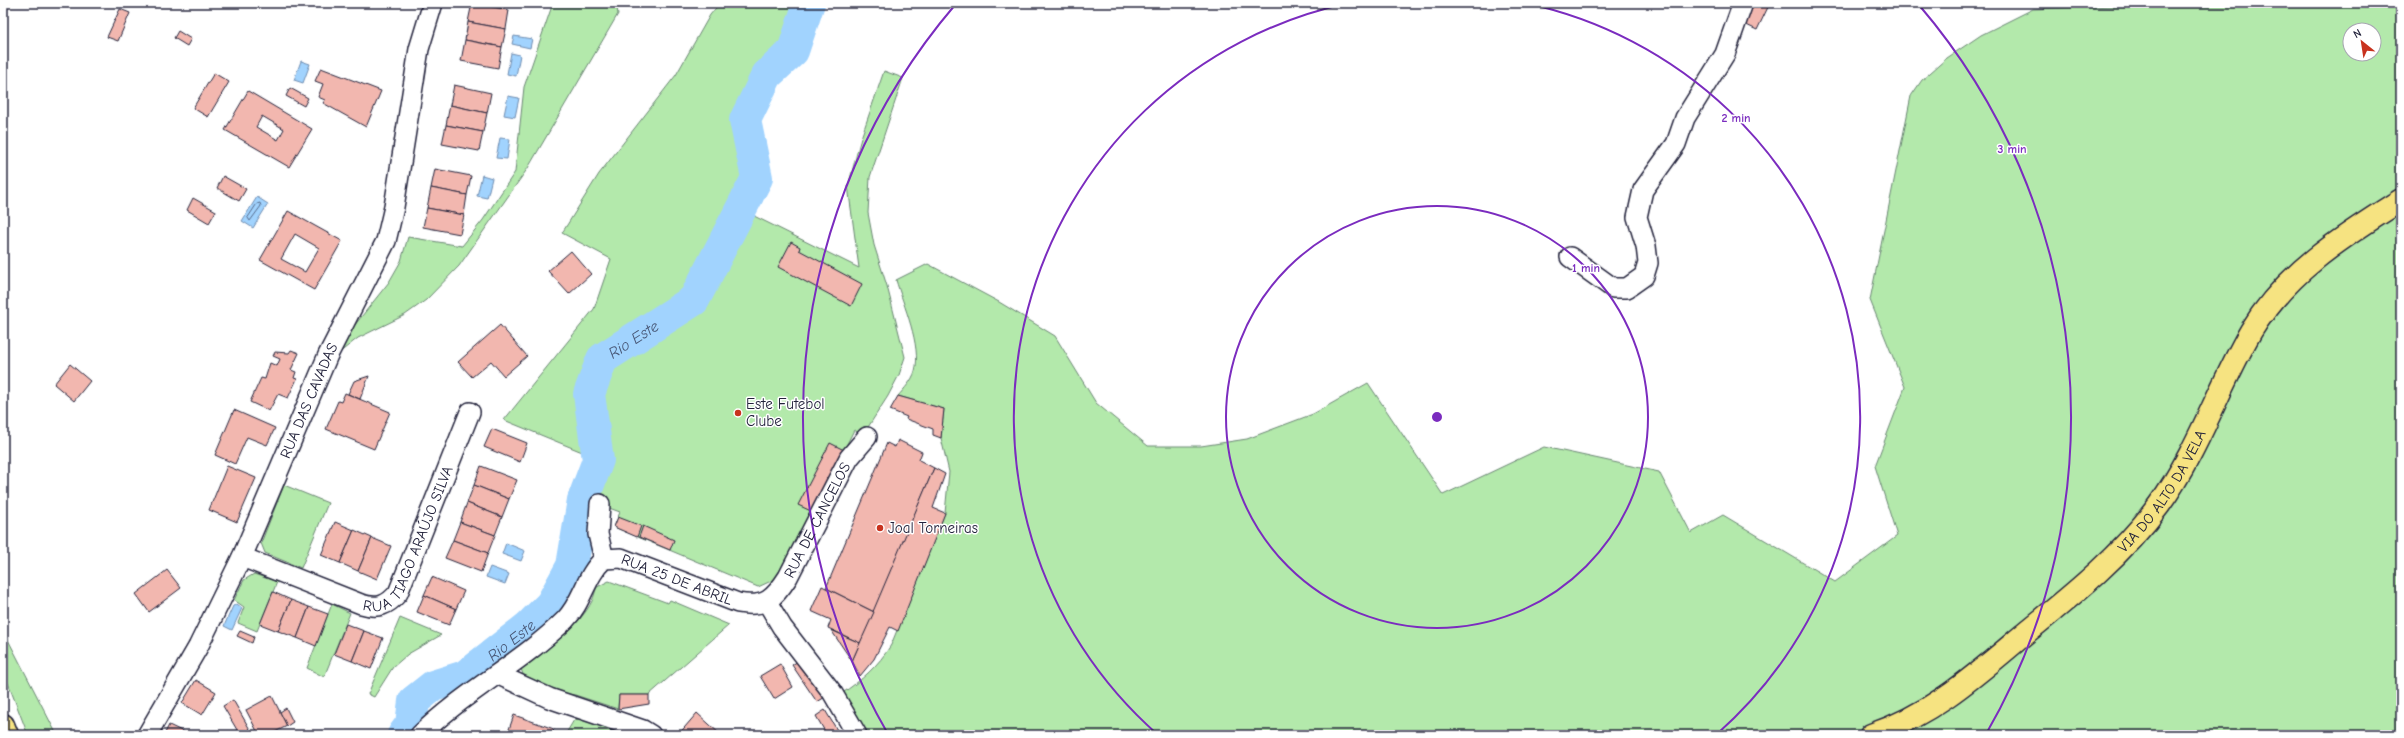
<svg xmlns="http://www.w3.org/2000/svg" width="2404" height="738" font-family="'Comic Neue',sans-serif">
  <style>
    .green { fill: #b3e9ab; stroke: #6a8673; fill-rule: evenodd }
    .water { fill: #a1d3fe; stroke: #6e8cb0 }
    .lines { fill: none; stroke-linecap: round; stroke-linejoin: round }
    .shore { stroke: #556989; stroke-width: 1 }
    .river { stroke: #a1d3fe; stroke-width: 32 }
    .building { fill: #f2b7af; stroke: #22223b; fill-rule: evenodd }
    .minor-casing { stroke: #22223b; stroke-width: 22 }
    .major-casing { stroke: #22223b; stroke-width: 25 }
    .minor { stroke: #fff; stroke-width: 19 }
    .major { stroke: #f6e381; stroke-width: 22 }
    .ring { fill: none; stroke: #7b2cbf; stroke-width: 2 }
    .poi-dot { fill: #c8321e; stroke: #fff; stroke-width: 1.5 }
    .labels { text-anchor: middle; stroke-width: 3; stroke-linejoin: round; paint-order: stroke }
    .street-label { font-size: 15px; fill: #22223b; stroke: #fff }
    .poi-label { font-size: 15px; fill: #22223b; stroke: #fff; text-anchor: start }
    .water-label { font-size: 16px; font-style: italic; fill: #485776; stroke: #fff }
    .centre { fill: #7b2cbf; stroke: #fff; stroke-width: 2 }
    .ring-label { font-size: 12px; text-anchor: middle; font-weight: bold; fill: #7b2cbf; stroke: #fff; stroke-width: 3; stroke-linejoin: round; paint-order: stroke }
  </style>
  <rect width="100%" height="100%" fill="#fff"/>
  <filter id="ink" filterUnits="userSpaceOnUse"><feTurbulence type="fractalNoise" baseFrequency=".025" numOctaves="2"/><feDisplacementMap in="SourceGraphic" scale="8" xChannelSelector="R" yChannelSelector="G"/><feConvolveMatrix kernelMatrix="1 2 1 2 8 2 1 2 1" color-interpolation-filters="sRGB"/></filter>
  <g filter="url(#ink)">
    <g class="green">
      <polygon points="553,3 616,3 618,14 528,168 459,266 426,300 405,315 358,338 339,353 350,331 389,282 401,261 408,237 462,246 483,220 515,172 524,87"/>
      <polygon points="720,3 804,3 787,48 765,69 739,117 750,177 690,296 601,352 584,392 592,456 504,420 594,309 611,259 562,233 599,174 676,75 710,15"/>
      <path d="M 2117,3 L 2401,3 L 2401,735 L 867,735 L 841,694 C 862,680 878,666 891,645 L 945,513 L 949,472 L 941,438 L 944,409 L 898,396 C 904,389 912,381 915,371 C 922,346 903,304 896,280 L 928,264 L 999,302 L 1055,336 L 1096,403 L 1148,446 L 1201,446 L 1247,439 L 1313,414 L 1368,383 L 1443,495 L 1544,447 L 1659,472 L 1691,533 L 1723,515 L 1835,582 L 1897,536 L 1875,466 L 1905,387 L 1870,300 L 1911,96 L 1922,80 L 1947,58 L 1981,35 L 2033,9 L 2115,6 ZM 2350,30 L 2374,30 L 2374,54 L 2350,54 Z"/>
      <polygon points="884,71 903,78 870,177 868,213 874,245 887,286 905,357 899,375 888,396 863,435 854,430 780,577 758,587 614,527 620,512 590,501 603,460 597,393 611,361 700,303 746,212 859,268 848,186 861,138"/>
      <polygon points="284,485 328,503 301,568 265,553 261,543"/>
      <polygon points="254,574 277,582 257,631 238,623 244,607 234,600 244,580"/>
      <path d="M 609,581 L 668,603 L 670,600 L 729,625 L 649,695 L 619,695 L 618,709 L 575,695 L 556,692 L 524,677 L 521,669 C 542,654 581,625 592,601 C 594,597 595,591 597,587 Z"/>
      <polygon points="332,604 350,613 324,677 307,668"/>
      <polygon points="400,618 441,635 408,654 393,667 374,697 368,694"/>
      <polygon points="3,630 57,735 28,735 3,670"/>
      <polygon points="584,718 641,735 565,735 574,720"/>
    </g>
    <g class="water">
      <polygon points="514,36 532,39 530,48 512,44"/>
      <polygon points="511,53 520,55 516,76 507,74"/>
      <polygon points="301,61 310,64 303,83 294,80"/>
      <polygon points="508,96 519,98 515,117 504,115"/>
      <polygon points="500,138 510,139 507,159 496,158"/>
      <polygon points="482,175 492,178 487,198 477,196"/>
      <polygon points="257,197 268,204 253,228 242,221"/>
      <polygon points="506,543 525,551 521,561 502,554"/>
      <polygon points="490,567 509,574 505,584 486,577"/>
      <polygon points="237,604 242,608 232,630 224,626 233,606"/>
    </g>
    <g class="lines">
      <polygon class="shore" points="257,204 260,203 261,206 250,221 248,218"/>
      <path class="river" id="s1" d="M 403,735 L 411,724 L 414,701 L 433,686 L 465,676 L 528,627 L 551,604 L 572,566 L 583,500 L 598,460 L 589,394 L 602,359 L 694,300 L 757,178 L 745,120 L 767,75 L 793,51 L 809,3"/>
    </g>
    <g class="building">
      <polygon points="472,3 509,10 506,29 468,22"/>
      <polygon points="1749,3 1770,3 1757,30 1740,22"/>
      <polygon points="120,9 130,13 118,41 107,37"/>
      <polygon points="468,22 506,29 502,47 465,40"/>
      <polygon points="178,31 191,39 187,46 174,38"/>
      <polygon points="465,40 502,47 498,68 461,61"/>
      <polygon points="321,68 381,91 366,127 323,103 325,100 318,97 323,84 315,81"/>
      <polygon points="214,73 229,82 208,117 193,108"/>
      <polygon points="454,85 491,93 487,113 450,105"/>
      <polygon points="290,88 308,98 304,106 286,96"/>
      <path d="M 248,91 L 312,129 L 289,167 L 225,130 ZM 262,116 L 284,129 L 278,140 L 256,127 Z"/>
      <polygon points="450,105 487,113 483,132 446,125"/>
      <polygon points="446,125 483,132 479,151 442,144"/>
      <polygon points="435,169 471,176 467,195 431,188"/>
      <polygon points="223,176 246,189 239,201 217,188"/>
      <polygon points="431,188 467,195 464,215 427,208"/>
      <polygon points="193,198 216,211 209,223 187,210"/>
      <polygon points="427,208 464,215 460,234 423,227"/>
      <path d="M 288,211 L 342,241 L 314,290 L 260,260 ZM 295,234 L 319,248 L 305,272 L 281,259 Z"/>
      <polygon points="791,242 800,247 799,250 862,284 851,306 778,267"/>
      <polygon points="571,251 591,274 569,294 548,271"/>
      <polygon points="500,325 527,356 504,376 491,361 472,377 458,362"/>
      <polygon points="291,350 299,353 291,370 296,372 294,378 297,379 288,398 278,394 269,411 250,402 261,378 265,379 270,363 277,366 280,359 273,356 275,352 289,353"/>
      <polygon points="70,364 90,381 74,401 54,384"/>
      <polygon points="369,376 360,399 348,394 354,381"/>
      <polygon points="345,393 390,412 374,449 326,429 338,401 341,402"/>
      <polygon points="898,396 944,409 941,438 933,435 933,429 906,419 907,417 890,410"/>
      <polygon points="234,410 275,428 267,445 247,437 235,464 215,455"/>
      <polygon points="492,429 527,443 520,462 484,447"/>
      <polygon points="898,440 922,452 919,460 934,468 874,612 826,588 887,443 895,447"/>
      <polygon points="830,443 844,450 813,512 798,505"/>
      <polygon points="227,466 256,478 237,522 209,510"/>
      <polygon points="481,466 517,480 509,499 474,485"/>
      <polygon points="934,468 945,474 933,508 945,513 898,631 890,627 874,659 860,676 852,661"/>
      <polygon points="474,485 509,499 502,517 467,503"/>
      <polygon points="467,503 502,517 495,535 460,522"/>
      <polygon points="618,517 641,526 637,537 614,527"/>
      <polygon points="335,522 354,530 340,563 321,555"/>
      <polygon points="460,522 495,535 488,553 453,540"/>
      <polygon points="643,526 674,540 670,550 639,537"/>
      <polygon points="354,530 372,538 358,571 340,563"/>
      <polygon points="372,538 391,546 377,579 358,571"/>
      <polygon points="453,540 488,553 481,572 445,558"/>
      <polygon points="167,570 181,588 149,612 136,594"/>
      <polygon points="432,577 464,591 456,609 424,595"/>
      <polygon points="822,586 874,612 860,643 828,628 831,620 811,611"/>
      <polygon points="273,592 291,600 278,631 260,624"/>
      <polygon points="424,595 456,609 449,625 417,612"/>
      <polygon points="291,600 309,607 297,638 278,631"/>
      <polygon points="309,607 328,614 316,646 297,638"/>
      <polygon points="346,624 364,631 352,661 334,654"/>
      <polygon points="831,630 860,643 852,661"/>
      <polygon points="240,631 254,637 252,643 237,636"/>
      <polygon points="364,631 383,638 371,669 352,661"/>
      <polygon points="801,659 827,696 817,702 792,665"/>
      <polygon points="780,664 793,687 774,699 760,676"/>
      <polygon points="196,680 216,692 202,715 182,703"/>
      <polygon points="619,695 649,695 649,704 618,709"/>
      <polygon points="272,696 287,726 269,735 259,735 246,710"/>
      <polygon points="233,700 252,733 248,735 240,735 223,706"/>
      <polygon points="286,708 293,722 287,726 280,712"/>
      <polygon points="825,710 840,735 827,735 816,716"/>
      <polygon points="697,713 721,735 678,735"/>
      <polygon points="514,715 554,729 552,735 507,735"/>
      <polygon points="169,725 190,735 164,735"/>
    </g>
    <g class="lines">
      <g class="minor-casing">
        <g id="minor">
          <polyline points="1570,257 1613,288 1627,288 1644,276 1648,263 1646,246 1637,217 1643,190 1676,144 1685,118 1725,54 1743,3"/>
          <polyline points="600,504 598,534 604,559"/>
          <path id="s2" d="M 242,557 L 361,604 C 378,609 387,606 398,593 L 470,412"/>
          <polyline points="767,602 782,627 832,692 857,735"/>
          <polyline points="499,675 549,698 643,730 651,735"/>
          <path id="s3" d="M 147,735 L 198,647 L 242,557 L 328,355 L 386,241 L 394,207 L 419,49 L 433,3"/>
          <path id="s4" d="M 420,735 C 464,692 521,663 565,620 C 583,602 585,576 604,559 L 621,558 L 738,603 C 765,608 774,599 788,577 L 849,458 L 867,437"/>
        </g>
      </g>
      <g class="major-casing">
        <g id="major">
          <polyline points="3,725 7,735"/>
          <path id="s5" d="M 1871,735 C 1934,714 1979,672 2028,631 C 2075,593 2123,554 2159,505 C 2198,451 2218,388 2251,331 C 2287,271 2344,236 2401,200"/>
        </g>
      </g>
      <use href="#minor" class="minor"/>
      <use href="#major" class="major"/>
    </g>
  </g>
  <g class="ring">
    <circle cx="1437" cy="417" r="211"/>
    <path d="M1157 734A423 423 0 0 1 1349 3M1525 3A423 423 0 0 1 1717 734"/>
    <path d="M888 734A634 634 0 0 1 955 5M1919 5A634 634 0 0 1 1986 734"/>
  </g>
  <g class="poi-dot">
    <circle cx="738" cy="413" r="4"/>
    <circle cx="880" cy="528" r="4"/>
  </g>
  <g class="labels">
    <g class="street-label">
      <text dy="5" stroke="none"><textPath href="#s3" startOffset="372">RUA DAS CAVADAS</textPath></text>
      <text dy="5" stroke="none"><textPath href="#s5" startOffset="385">VIA DO ALTO DA VELA</textPath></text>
      <text dy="5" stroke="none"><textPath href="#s4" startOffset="526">RUA DE CANCELOS</textPath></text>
      <text dy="5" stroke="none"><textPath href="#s2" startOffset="218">RUA TIAGO ARAÚJO SILVA</textPath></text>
      <text dy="5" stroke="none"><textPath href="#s4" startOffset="335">RUA 25 DE ABRIL</textPath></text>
    </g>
    <g class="poi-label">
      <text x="746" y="409">Este Futebol<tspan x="746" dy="17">Clube</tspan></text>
      <text x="888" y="533">Joal Torneiras</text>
    </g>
    <g class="water-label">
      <text dy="6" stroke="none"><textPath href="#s1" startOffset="501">Rio Este</textPath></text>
      <text dy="6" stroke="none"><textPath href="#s1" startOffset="153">Rio Este</textPath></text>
    </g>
  </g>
  <circle cx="1437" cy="417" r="6" class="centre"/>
  <g class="ring-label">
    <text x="1736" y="122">2 min</text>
    <text x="2012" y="153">3 min</text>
    <text x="1586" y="272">1 min</text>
  </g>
  <rect width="2404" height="738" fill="none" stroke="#fff" stroke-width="16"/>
  <rect x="8" y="8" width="2388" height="722" fill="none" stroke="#22223b" stroke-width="1.5" filter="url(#ink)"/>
  <g transform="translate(2362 42) rotate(330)"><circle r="19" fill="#ffffff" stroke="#a7a7b1"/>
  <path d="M0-3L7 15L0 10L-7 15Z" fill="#c8321e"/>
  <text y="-6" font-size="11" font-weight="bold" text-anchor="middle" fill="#22223b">N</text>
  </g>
</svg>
